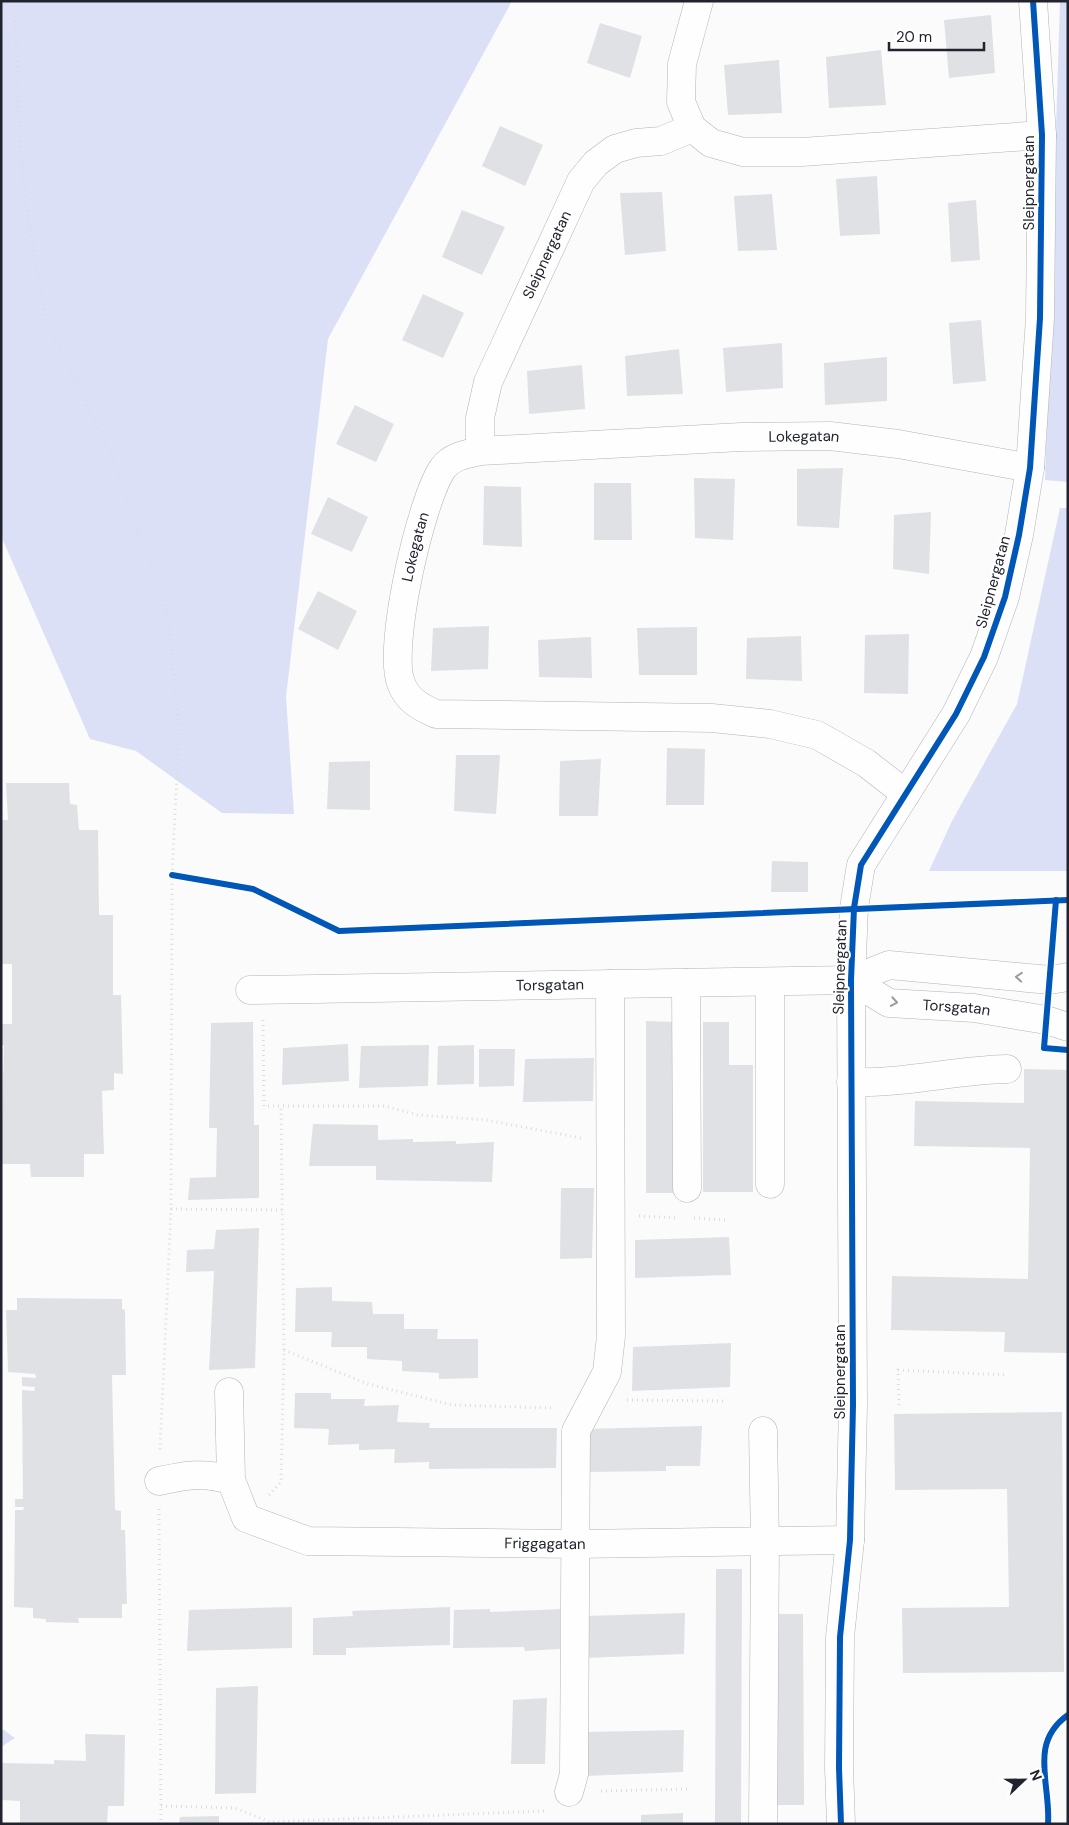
<svg xmlns="http://www.w3.org/2000/svg" width="1069" height="1825" font-family="'DM Sans',sans-serif">
  <style>
    .green { fill: #dbe0f7 }
    .building { fill: #e0e1e5 }
    .lines { fill: none; stroke-linecap: round; stroke-linejoin: round }
    .minor-casing { stroke: #b2b3b8; stroke-width: 29 }
    .path { stroke: #dcdcdd; stroke-width: 3; stroke-dasharray: 1 4; stroke-linecap: butt }
    .minor { stroke: #fefefe; stroke-width: 28 }
    .cycleway-casing { stroke: #fff; stroke-width: 9 }
    .cycleway { stroke: #0057b8; stroke-width: 6 }
    .oneway { stroke: #9b9ba1 }
    .labels { text-anchor: middle; stroke-width: 4; stroke-linejoin: round; paint-order: stroke }
    .street-label { font-size: 15px; fill: #21232f; stroke: #fff }
  </style>
  <rect width="100%" height="100%" fill="#fbfbfb"/>
  <g class="green">
    <polygon points="1,1 512,1 328,339 286,697 294,814 222,813 136,751 90,739 1,536"/>
    <polygon points="1060,1 1068,1 1068,482 1045,480"/>
    <polygon points="1060,508 1068,508 1068,871 929,871 952,821 1017,704"/>
    <polygon points="1,1728 15,1738 1,1747"/>
  </g>
  <g class="building">
    <polygon points="991,15 995,73 949,78 944,20"/>
    <polygon points="600,23 642,36 630,78 587,63"/>
    <polygon points="881,50 886,105 829,108 826,57"/>
    <polygon points="779,60 782,113 728,115 724,65"/>
    <polygon points="500,126 543,145 525,186 482,166"/>
    <polygon points="877,176 880,234 840,236 836,179"/>
    <polygon points="662,192 666,251 625,255 620,193"/>
    <polygon points="772,194 777,250 738,251 734,196"/>
    <polygon points="976,200 980,260 951,262 948,203"/>
    <polygon points="462,210 505,227 482,275 442,257"/>
    <polygon points="423,294 464,313 443,358 402,340"/>
    <polygon points="981,320 986,381 953,384 949,323"/>
    <polygon points="782,343 783,388 726,392 723,348"/>
    <polygon points="679,349 683,394 627,396 625,356"/>
    <polygon points="887,357 887,401 825,405 824,363"/>
    <polygon points="582,365 585,409 529,414 527,371"/>
    <polygon points="355,405 394,424 376,462 336,444"/>
    <polygon points="843,468 839,528 797,526 797,469"/>
    <polygon points="694,478 735,479 733,540 695,538"/>
    <polygon points="594,483 631,483 632,540 594,540"/>
    <polygon points="484,486 521,487 522,547 483,545"/>
    <polygon points="328,497 368,517 352,552 311,534"/>
    <polygon points="931,512 929,574 893,569 894,515"/>
    <polygon points="318,591 357,611 338,650 298,629"/>
    <polygon points="489,626 488,669 431,671 433,628"/>
    <polygon points="697,627 697,675 639,675 637,628"/>
    <polygon points="909,634 908,694 864,693 865,635"/>
    <polygon points="801,636 802,681 746,679 747,638"/>
    <polygon points="591,637 592,678 539,677 538,640"/>
    <polygon points="667,748 705,749 704,805 666,805"/>
    <polygon points="456,755 500,755 496,814 454,811"/>
    <polygon points="601,759 598,816 559,816 560,761"/>
    <polygon points="370,761 370,810 327,809 329,762"/>
    <polygon points="6,783 69,783 70,804 77,805 79,830 98,830 99,915 113,915 113,995 121,995 123,1074 114,1073 114,1090 102,1091 104,1154 84,1154 84,1177 31,1177 30,1164 1,1164 4,1045 1,1045 1,1024 12,1024 12,964 1,964 1,820 8,820"/>
    <polygon points="772,861 808,862 808,892 771,892"/>
    <polygon points="646,1021 674,1022 673,1193 646,1193"/>
    <polygon points="253,1022 254,1125 259,1125 259,1198 188,1200 190,1178 216,1177 217,1128 209,1128 211,1023"/>
    <polygon points="703,1022 729,1022 729,1065 753,1065 753,1192 703,1192"/>
    <polygon points="348,1044 349,1081 282,1085 283,1048"/>
    <polygon points="429,1045 428,1086 359,1088 361,1046"/>
    <polygon points="474,1045 474,1084 437,1085 438,1046"/>
    <polygon points="479,1049 515,1049 514,1086 479,1087"/>
    <polygon points="594,1058 593,1101 523,1102 525,1059"/>
    <polygon points="1024,1069 1068,1070 1068,1353 1004,1352 1005,1332 891,1330 892,1276 1028,1279 1030,1148 914,1146 915,1101 1024,1103"/>
    <polygon points="313,1124 378,1125 378,1140 413,1139 413,1142 456,1141 456,1144 494,1142 492,1182 376,1180 376,1166 309,1166"/>
    <polygon points="561,1188 594,1188 592,1258 560,1259"/>
    <polygon points="259,1228 255,1368 209,1370 214,1271 186,1272 187,1250 214,1249 216,1230"/>
    <polygon points="729,1237 731,1275 635,1278 635,1240"/>
    <polygon points="332,1287 332,1301 372,1302 373,1314 404,1314 404,1329 438,1329 437,1339 478,1339 478,1378 439,1379 439,1373 402,1371 402,1361 367,1359 367,1347 331,1347 332,1332 295,1332 296,1288"/>
    <polygon points="17,1298 122,1299 122,1309 125,1310 126,1375 112,1375 115,1510 121,1511 121,1530 125,1530 127,1604 122,1604 122,1618 78,1618 79,1623 46,1622 46,1619 33,1618 33,1608 14,1607 15,1510 23,1510 24,1507 15,1507 15,1499 23,1499 22,1390 34,1391 35,1387 22,1386 22,1377 36,1378 35,1374 8,1372 6,1310 17,1310"/>
    <polygon points="731,1343 730,1387 632,1391 633,1347"/>
    <polygon points="295,1393 331,1393 331,1399 365,1399 364,1406 399,1405 397,1422 430,1423 429,1428 557,1428 556,1468 429,1469 429,1462 394,1463 395,1449 359,1450 359,1444 328,1445 329,1429 294,1428"/>
    <polygon points="1062,1412 1064,1672 903,1673 902,1608 1009,1607 1007,1489 895,1490 894,1414"/>
    <polygon points="702,1426 700,1466 666,1466 666,1471 585,1472 585,1429"/>
    <polygon points="716,1569 742,1569 741,1824 715,1824"/>
    <polygon points="292,1607 292,1648 187,1651 189,1610"/>
    <polygon points="450,1607 450,1645 346,1648 346,1655 313,1655 313,1618 353,1616 352,1611"/>
    <polygon points="490,1609 490,1612 560,1609 560,1649 525,1651 524,1647 453,1648 454,1610"/>
    <polygon points="685,1613 684,1654 585,1658 586,1616"/>
    <polygon points="778,1614 803,1614 804,1805 776,1805"/>
    <polygon points="258,1686 256,1793 215,1794 216,1688"/>
    <polygon points="547,1698 545,1764 511,1764 513,1700"/>
    <polygon points="684,1730 683,1772 585,1776 586,1732"/>
    <polygon points="85,1734 125,1735 124,1806 108,1806 107,1824 20,1824 20,1801 2,1800 1,1763 54,1764 54,1760 86,1761"/>
    <polygon points="683,1813 683,1824 641,1824 641,1815"/>
    <polygon points="219,1816 219,1824 179,1824 180,1817"/>
  </g>
  <g class="lines">
    <g class="minor-casing">
      <g id="minor">
        <polyline points="699,1 682,64 681,102 692,128 711,143 743,152 802,152 1042,135"/>
        <path id="s1" d="M 480,451 L 480,418 L 488,382 L 581,181 L 596,163 L 615,149 L 636,143 L 661,141 L 692,128"/>
        <path id="s2" d="M 906,794 L 866,763 L 817,735 L 770,724 L 712,718 L 436,714 C 420,707 407,700 401,683 C 387,648 421,499 443,468 C 452,456 467,454 480,451 L 741,437 L 830,436 L 898,444 L 1030,468"/>
        <path id="s3" d="M 851,980 L 889,1003 L 974,1008 L 1046,1020 L 1068,1027"/>
        <polyline points="770,982 770,1184"/>
        <polyline points="686,983 687,1188"/>
        <path id="s4" d="M 250,990 L 851,980 L 889,965 L 1050,980 L 1068,977"/>
        <path d="M 851,1082 C 903,1084 955,1070 1007,1069"/>
        <path id="s5" d="M 229,1392 L 231,1480 L 246,1518 L 308,1541 L 576,1544 L 850,1540"/>
        <path d="M 159,1481 C 187,1475 203,1472 231,1480"/>
        <polyline points="569,1792 574,1774 576,1431 607,1372 611,1336 610,984"/>
        <polyline points="763,1824 765,1542 763,1431"/>
        <polyline points="841,1824 839,1768 840,1637 850,1540 853,1405 851,980 854,908 861,865 956,714 984,657 1005,597 1019,535 1030,468 1040,318 1042,135 1033,1"/>
      </g>
    </g>
    <g class="path">
      <polyline points="15,1 20,150 29,224 46,320 117,468 168,619 179,731 172,875 171,1209 160,1451"/>
      <polyline points="263,1020 264,1106 385,1106 418,1115 486,1120 581,1138"/>
      <polyline points="171,1209 282,1210"/>
      <polyline points="639,1216 678,1218"/>
      <polyline points="694,1218 728,1220"/>
      <polyline points="284,1350 368,1384 453,1405 554,1408"/>
      <polyline points="627,1400 726,1401"/>
      <polyline points="899,1405 898,1370 1007,1375"/>
      <polyline points="269,1495 281,1482 284,1350 281,1106"/>
      <polyline points="159,1509 161,1824"/>
      <polyline points="601,1791 689,1789"/>
      <polyline points="161,1806 235,1808 270,1822 545,1811"/>
    </g>
    <use href="#minor" class="minor"/>
    <g class="cycleway-casing">
      <g id="cycleway">
        <polyline points="172,875 253,889 339,931 1068,900"/>
        <polyline points="1056,900 1044,1048 1068,1050"/>
        <polyline points="841,1824 839,1768 840,1637 850,1540 853,1405 851,980 854,908 861,865 956,714 984,657 1005,597 1019,535 1030,468 1040,318 1042,135 1033,1"/>
        <path d="M 1048,1824 C 1051,1784 1028,1743 1068,1715"/>
      </g>
    </g>
    <use href="#cycleway" class="cycleway"/>
  </g>
  <defs><path id="oneway-chevron" d="M-2-3.5L2.5 0L-2 3.5" fill="none" stroke-width="1.6" stroke-linecap="round" stroke-linejoin="round" transform="scale(1.25)"/></defs>
  <g class="oneway">
    <use href="#oneway-chevron" transform="translate(1019 977) rotate(-175)"/>
    <use href="#oneway-chevron" transform="translate(894 1002) rotate(10)"/>
  </g>
  <g class="labels">
    <g class="street-label">
      <text transform="translate(1029 183) rotate(-90)" y="5">Sleipnergatan</text>
      <text dy="5" stroke="none"><textPath href="#s1" startOffset="210">Sleipnergatan</textPath></text>
      <text dy="5" stroke="none"><textPath href="#s2" startOffset="1126">Lokegatan</textPath></text>
      <text dy="5" stroke="none"><textPath href="#s2" startOffset="676">Lokegatan</textPath></text>
      <text transform="translate(993 582) rotate(-75)" y="5">Sleipnergatan</text>
      <text transform="translate(840 967) rotate(-88)" y="5">Sleipnergatan</text>
      <text dy="5" stroke="none"><textPath href="#s4" startOffset="300">Torsgatan</textPath></text>
      <text dy="5" stroke="none"><textPath href="#s3" startOffset="112">Torsgatan</textPath></text>
      <text transform="translate(840 1372) rotate(-90)" y="5">Sleipnergatan</text>
      <text dy="5" stroke="none"><textPath href="#s5" startOffset="432">Friggagatan</textPath></text>
    </g>
  </g>
  <rect width="1069" height="1825" fill="none" stroke="#21232f" stroke-width="5"/>
  <g transform="translate(1024 1780) rotate(68)" stroke="#ffffff" stroke-width="4" paint-order="stroke">
  <path d="M0-4L9 19L0 12L-9 19Z" fill="#21232f"/>
  <text y="-8" font-size="14" font-weight="bold" text-anchor="middle" fill="#21232f">N</text>
  </g>
  <path d="M889 42v8h95v-8" fill="none" stroke="#21232f" stroke-width="2.5"/>
  <text x="896" y="42" font-size="15" fill="#21232f" stroke="#ffffff" stroke-width="4" paint-order="stroke">20 m</text>
</svg>
